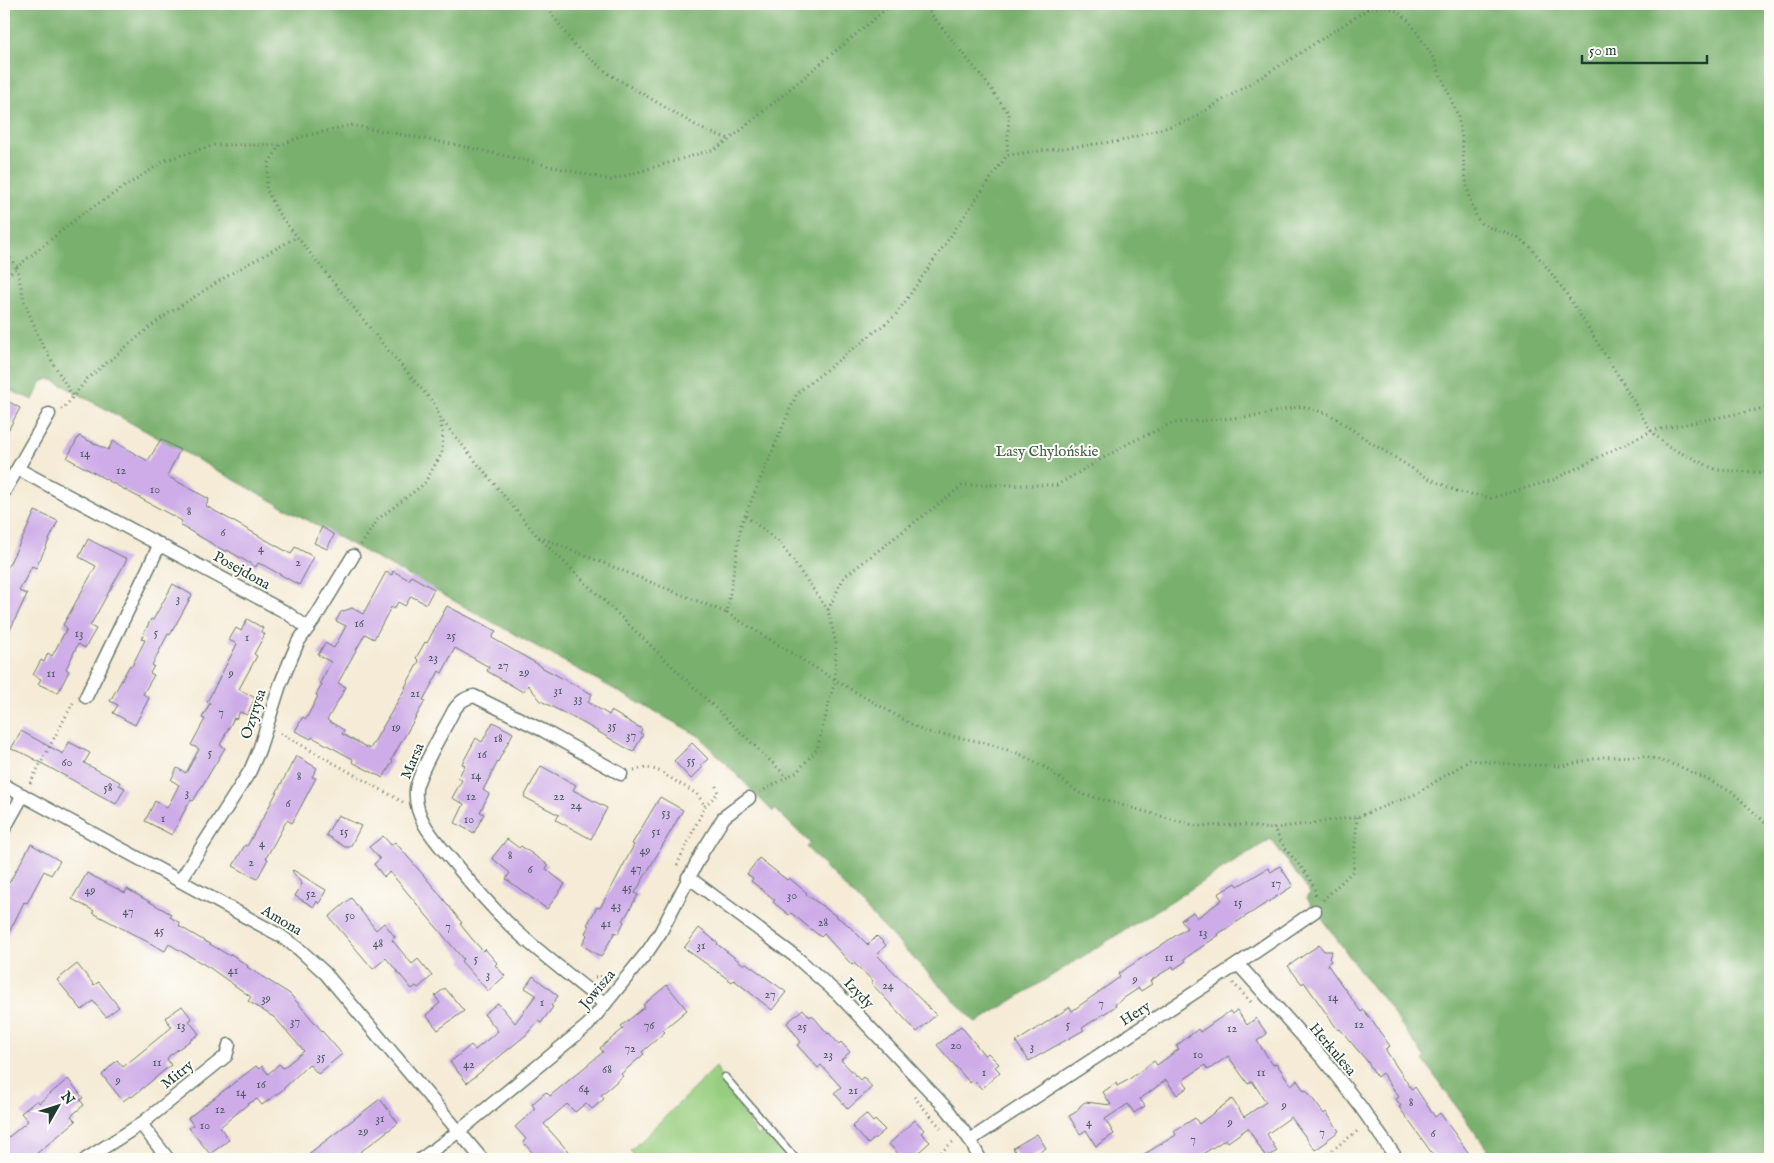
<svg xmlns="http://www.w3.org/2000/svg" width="1774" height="1163" font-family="'IM FELL English',serif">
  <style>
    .green { fill: #97cd7e; stroke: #5b8559 }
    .forest { fill: #79b06d; stroke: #4c7650 }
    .building { fill: #cdace8 }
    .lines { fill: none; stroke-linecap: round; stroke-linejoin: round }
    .lane-casing { stroke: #6a7a6d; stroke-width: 9 }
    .street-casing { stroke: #6a7a6d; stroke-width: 15 }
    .path { stroke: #6a7a6d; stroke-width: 3; stroke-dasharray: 1 4; stroke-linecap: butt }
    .lane { stroke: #fff; stroke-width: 6 }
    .street { stroke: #fff; stroke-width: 12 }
    .labels { text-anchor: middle; stroke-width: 4; stroke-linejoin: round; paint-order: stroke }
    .number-label { font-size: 12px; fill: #4a5961 }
    .park-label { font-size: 15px; fill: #3d6146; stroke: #fdfcf7 }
    .street-label { font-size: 15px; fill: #1f3d34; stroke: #fdfcf7 }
  </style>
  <rect width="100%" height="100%" fill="#fdfcf7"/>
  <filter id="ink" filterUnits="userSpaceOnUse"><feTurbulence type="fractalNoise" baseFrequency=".02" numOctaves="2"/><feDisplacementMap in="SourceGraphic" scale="10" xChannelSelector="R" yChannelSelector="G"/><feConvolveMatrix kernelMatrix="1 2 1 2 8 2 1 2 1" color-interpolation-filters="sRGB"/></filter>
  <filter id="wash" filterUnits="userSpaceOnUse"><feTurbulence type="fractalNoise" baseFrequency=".0096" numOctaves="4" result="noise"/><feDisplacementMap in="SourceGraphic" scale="20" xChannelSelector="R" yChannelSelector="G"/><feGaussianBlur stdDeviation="1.12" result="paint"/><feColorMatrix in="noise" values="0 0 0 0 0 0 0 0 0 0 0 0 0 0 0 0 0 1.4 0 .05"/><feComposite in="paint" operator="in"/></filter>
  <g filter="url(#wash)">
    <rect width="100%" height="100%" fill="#f5ebd6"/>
    <polygon class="green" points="716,1067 757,1136 764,1132 788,1159 638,1159 630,1151"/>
    <polygon class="forest" points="4,4 1770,4 1770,1159 1494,1159 1423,1060 1425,1058 1378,992 1376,993 1306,897 1310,893 1271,839 976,1023 806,847 810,843 775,809 773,812 699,736 53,380 42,381 33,400 4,388"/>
    <g id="blocks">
      <g class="building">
        <polygon points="4,399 20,408 4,438"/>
        <polygon points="79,436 108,450 113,441 148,461 161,439 180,450 167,476 209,499 206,506 291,554 295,547 314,557 299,585 265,566 258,563 256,567 227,550 226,552 180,525 182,521 67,458"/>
        <polygon points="35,511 58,521 36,568 32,566 19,591 27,594 4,643 4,574 26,531"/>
        <polygon points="322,527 334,535 327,549 314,543"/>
        <polygon points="88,539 127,559 90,626 96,629 85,648 78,644 66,669 69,671 58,693 38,684 41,679 33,675 41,660 44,662 48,653 52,656 67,628 63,625 96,566 79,557"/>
        <polygon points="393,571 409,580 411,576 434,589 426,604 411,596 405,606 398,602 394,609 391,607 374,639 365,634 338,683 346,687 327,720 344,730 342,734 370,749 406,687 405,687 419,661 416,658 425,642 427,643 447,606 496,631 492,638 541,666 541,667 592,694 588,702 609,715 611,711 642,729 640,733 643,735 633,752 585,724 541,701 528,685 523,692 487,671 489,667 455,648 442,673 439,671 423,700 425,701 391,760 393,761 383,778 352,762 353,759 312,737 311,739 295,731 303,717 306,719 318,696 316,695 322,684 320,683 331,662 318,655 325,643 334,648 346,626 336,621 341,612 352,608 363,614 386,572 392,575"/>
        <polygon points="173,584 192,595 170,635 168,634 152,665 154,666 150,673 154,675 143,694 149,698 135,725 113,713 118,705 110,701 130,665 132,666 145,640 141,639 151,619 153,620"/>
        <polygon points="247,619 263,628 261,632 265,634 254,654 257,656 239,689 255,698 247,715 240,712 236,719 234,718 220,745 225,748 193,801 191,800 186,808 172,835 145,821 155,801 167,808 179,785 171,780 177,768 186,773 199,749 191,745 205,719 202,718 210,703 207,702 237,644 229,640 236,628 241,631"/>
        <polygon points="493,722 513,733 483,790 489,794 480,812 484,814 474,833 455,823 464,804 452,798 462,780 458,778 465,765 462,764 476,738 482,742"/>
        <polygon points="21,731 63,754 69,742 90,753 84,763 120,782 119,785 125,788 116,804 23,753 11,749"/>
        <polygon points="692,743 708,759 701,765 703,767 691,779 674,761"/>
        <polygon points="296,756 317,768 312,777 316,778 292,823 287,820 266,858 268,859 257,879 233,866 245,845 247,846 264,816"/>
        <polygon points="541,766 576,785 573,790 607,808 591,839 556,820 559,815 524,797"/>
        <polygon points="660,797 683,810 635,893 638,895 623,921 624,922 618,934 615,932 601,957 582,945 587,935 585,933 589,926 587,925 597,907 600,908 614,883 634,845 632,844"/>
        <polygon points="338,815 361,826 350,847 345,847 326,835"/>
        <polygon points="383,836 391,845 395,842 437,891 462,923 460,924 473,940 483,951 485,949 497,963 495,965 505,976 488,991 461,961 463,959 390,872 384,877 374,864 380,859 369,847"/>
        <polygon points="507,839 519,848 521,846 548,865 546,869 565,884 547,909 506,879 510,873 492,858"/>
        <polygon points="31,844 60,861 51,875 44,871 27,903 24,902 4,943 4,881 9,883"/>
        <polygon points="759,858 787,880 789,878 807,893 806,894 848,925 868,945 877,936 886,945 877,955 936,1015 917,1032 871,983 873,981 854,963 852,965 824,934 821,937 791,913 789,915 773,902 775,900 751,881 753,878 747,874"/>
        <polygon points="1280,866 1293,886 1218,934 1219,935 1184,959 1186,961 1174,969 1173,966 1150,981 1152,984 1141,991 1139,988 1115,1004 1116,1006 1082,1028 1084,1030 1029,1061 1016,1042 1070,1007 1072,1011 1120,977 1118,974 1187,928 1181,920 1193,912 1197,918 1222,900 1218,894 1236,883 1238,886 1268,868 1271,872"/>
        <polygon points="293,870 326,890 319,904 317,901 314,907 295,896 302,884 292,871"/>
        <polygon points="87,873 125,893 127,889 171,914 170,917 180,923 179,926 230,956 231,954 248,966 247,967 290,994 342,1054 318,1074 309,1064 281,1091 262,1105 257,1099 248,1104 220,1127 229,1140 210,1154 189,1128 193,1125 188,1118 256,1066 259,1069 262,1066 268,1074 279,1064 283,1068 304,1051 275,1018 248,1001 251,997 210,968 169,944 165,951 93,913 94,911 72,899"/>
        <polygon points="351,898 376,930 384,923 395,937 392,940 412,964 418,959 432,976 418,988 416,986 412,989 386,958 373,969 329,917"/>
        <polygon points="699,928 718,943 717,944 744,965 746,963 786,992 772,1010 734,980 732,982 684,948"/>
        <polygon points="1319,945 1324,951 1332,951 1329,958 1331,961 1327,964 1361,1012 1364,1010 1390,1046 1385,1049 1412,1090 1415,1087 1435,1117 1440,1113 1473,1159 1436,1159 1399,1107 1401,1106 1396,1099 1399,1097 1382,1073 1377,1077 1367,1061 1349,1040 1340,1029 1338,1030 1304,982 1302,984 1288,966"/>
        <polygon points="77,964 94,985 99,982 119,1007 106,1017 93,1001 82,1010 57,980"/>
        <polygon points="533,976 558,996 551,1006 553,1007 541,1023 538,1021 526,1035 467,1083 450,1062 471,1045 475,1050 498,1031 484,1014 498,1003 515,1023 536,995 525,988"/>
        <polygon points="667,985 687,1010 663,1030 665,1032 642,1052 644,1054 621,1074 623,1076 601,1095 604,1099 592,1109 586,1103 575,1112 567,1104 544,1124 575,1159 538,1159 523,1142 526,1139 515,1127 535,1109 532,1104 546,1092 550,1096 603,1052 600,1048 623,1029 621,1026 645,1007 643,1005"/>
        <polygon points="445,988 464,1011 438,1030 426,1015 440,1003 435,996"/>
        <polygon points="182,1006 192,1019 189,1021 199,1034 169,1056 167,1059 171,1065 132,1097 130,1096 123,1101 102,1075 117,1060 123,1067 172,1027 165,1018"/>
        <polygon points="803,1009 810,1017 812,1015 828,1034 829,1033 839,1044 841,1042 850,1052 841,1060 860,1080 863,1077 872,1087 848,1109 834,1093 841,1087 821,1065 818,1068 797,1045 801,1042 787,1023"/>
        <polygon points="1237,1010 1247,1025 1256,1018 1267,1034 1257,1041 1273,1065 1276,1063 1291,1085 1297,1080 1304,1091 1306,1090 1324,1114 1326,1112 1339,1131 1327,1140 1328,1141 1315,1150 1291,1117 1267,1134 1277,1151 1266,1158 1248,1128 1228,1142 1226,1139 1195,1159 1136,1159 1176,1135 1174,1131 1195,1118 1199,1124 1232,1099 1244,1117 1266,1102 1252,1081 1248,1084 1228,1056 1208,1070 1205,1065 1183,1080 1188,1087 1177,1095 1166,1080 1140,1099 1145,1106 1134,1113 1128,1104 1105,1119 1114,1134 1096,1146 1086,1130 1080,1134 1069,1116 1076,1112 1081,1105 1085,1102 1111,1105 1103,1092 1116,1083 1117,1086 1128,1080 1154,1061 1157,1065 1179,1049 1176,1046 1198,1029 1200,1032 1230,1011 1232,1014"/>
        <polygon points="961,1026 985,1056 988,1053 999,1064 995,1067 1000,1072 982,1089 973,1080 970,1083 937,1045"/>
        <polygon points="68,1079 83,1098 80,1100 84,1105 71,1116 76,1121 30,1159 4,1159 4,1141 28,1121 21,1113 37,1100 39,1103"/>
        <polygon points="380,1099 398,1123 372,1143 351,1159 302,1159"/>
        <polygon points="866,1114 873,1122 875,1120 885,1130 868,1144 852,1126"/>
        <polygon points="915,1120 924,1130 921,1133 930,1142 911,1159 903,1159 889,1144"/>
        <polygon points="1037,1134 1046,1148 1027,1159 1019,1159 1013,1148"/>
      </g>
    </g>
  </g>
  <g filter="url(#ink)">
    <use href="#blocks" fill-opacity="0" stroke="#6a7a6d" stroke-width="1"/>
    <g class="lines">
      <g class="lane-casing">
        <polyline id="lane" points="725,1077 796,1159"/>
      </g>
      <g class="street-casing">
        <g id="street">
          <polyline points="18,469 287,613 308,628"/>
          <polyline points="4,492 49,414"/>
          <polyline points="86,697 160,544"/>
          <polyline points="4,785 281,936 300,950 325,973 482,1159"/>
          <polyline points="4,829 23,795"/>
          <polyline points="688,877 796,957 839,995 948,1110 970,1140 980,1159"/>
          <polyline points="180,881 250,771 259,750 280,685 298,642 317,615 353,556"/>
          <polyline points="1238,964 1324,1060 1360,1106 1397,1159"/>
          <path d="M 605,1004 C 575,979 543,956 514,929 C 493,909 474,887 455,864 C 438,843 413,820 416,789 C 419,771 445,728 454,710 C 460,702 464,698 474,696 L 544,731 L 621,774"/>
          <polyline points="141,1124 168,1159"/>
          <polyline points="970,1140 1238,964 1315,911"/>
          <polyline points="86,1159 141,1124 226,1056 229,1045"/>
          <polyline points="421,1159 458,1132 588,1025 648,951 660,933 703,851 724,817 749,798"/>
        </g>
      </g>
      <g class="path">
        <polyline points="545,4 574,45 609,74 702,129 729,139"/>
        <polyline points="923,4 986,82 1009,114 1007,155"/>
        <polyline points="1352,4 1368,9 1385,7 1397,11 1410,22 1434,59 1458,116 1462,139 1464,169 1469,197 1477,218 1481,223 1488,227 1517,237 1530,247 1545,265 1566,293 1621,380 1651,431 1668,447 1717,470 1770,473"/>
        <polyline points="1368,9 1286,62 1188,121 1120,141 1007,155 895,316 797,393 741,525 727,613 835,680 923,731 983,742 1020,754 1048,769 1079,793 1196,826 1245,825 1269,829 1357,817 1416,794 1470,760 1519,765 1562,766 1602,757 1645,756 1681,767 1731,791 1770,827"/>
        <polyline points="4,250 17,267 82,214 166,160 215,145 279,145"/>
        <polyline points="17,267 24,301 41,342 73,397"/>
        <polyline points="4,280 16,267"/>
        <polyline points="61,409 65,407 87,379 160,319 230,274 297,237"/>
        <polyline points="440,418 537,536 787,777"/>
        <polyline points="746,516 780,543 828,610"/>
        <polyline points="539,537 727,613"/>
        <polyline points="361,545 378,519 424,484 442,453 443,433 436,406 382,343 278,213 266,188 269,163 280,145 301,137 351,125 462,146 611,180 715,149 729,140 892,4"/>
        <polyline points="280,733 403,802"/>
        <polyline points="634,770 647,768 657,770 697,794 705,806"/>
        <polyline points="30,783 73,703"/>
        <polyline points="760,792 797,772 817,749 835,680 836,644 828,610 844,577 963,485 1057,485 1131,442 1173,423 1257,416 1302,406 1331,415 1370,442 1426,477 1456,491 1491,498 1553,480 1651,431 1770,407"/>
        <path d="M 1273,827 C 1277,834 1281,842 1285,848 C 1296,863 1316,879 1316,899"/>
        <polyline points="677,865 705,806 718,793 715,783"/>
        <polyline points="1323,900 1353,871 1357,817"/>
        <polyline points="595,977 609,976"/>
        <polyline points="1233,983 1251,1002"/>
        <polyline points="914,1097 941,1128"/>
        <polyline points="933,1159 954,1141"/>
        <polyline points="1320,1159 1359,1130"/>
      </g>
      <use href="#lane" class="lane"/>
      <use href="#street" class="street"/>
    </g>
  </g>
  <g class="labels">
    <g class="number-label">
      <text x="85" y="457">14</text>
      <text x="121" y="474">12</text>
      <text x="155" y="493">10</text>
      <text x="189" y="515">8</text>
      <text x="223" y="536">6</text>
      <text x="261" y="552">4</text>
      <text x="298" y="566">2</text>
      <text x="178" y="602">3</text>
      <text x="359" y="627">16</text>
      <text x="156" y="636">5</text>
      <text x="79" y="637">13</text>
      <text x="451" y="639">25</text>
      <text x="247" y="641">1</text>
      <text x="433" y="661">23</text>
      <text x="503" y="669">27</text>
      <text x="524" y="676">29</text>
      <text x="51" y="677">11</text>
      <text x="231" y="677">9</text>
      <text x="558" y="694">31</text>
      <text x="415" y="697">21</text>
      <text x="578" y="702">33</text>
      <text x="221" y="716">7</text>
      <text x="612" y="729">35</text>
      <text x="396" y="731">19</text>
      <text x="631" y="739">37</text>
      <text x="498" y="742">18</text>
      <text x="210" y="756">5</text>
      <text x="482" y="758">16</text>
      <text x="691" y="764">55</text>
      <text x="67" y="766">60</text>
      <text x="476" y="779">14</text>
      <text x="299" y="780">8</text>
      <text x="108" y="791">58</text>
      <text x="187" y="796">3</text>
      <text x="471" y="800">12</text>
      <text x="559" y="800">22</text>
      <text x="288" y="807">6</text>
      <text x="576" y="809">24</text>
      <text x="666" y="816">53</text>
      <text x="163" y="822">1</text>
      <text x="469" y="823">10</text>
      <text x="344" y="835">15</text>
      <text x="656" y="835">51</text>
      <text x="262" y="847">4</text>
      <text x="645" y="854">49</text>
      <text x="510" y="859">8</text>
      <text x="251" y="866">2</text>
      <text x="636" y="872">47</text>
      <text x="530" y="873">6</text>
      <text x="1276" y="887">17</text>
      <text x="627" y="891">45</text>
      <text x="90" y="894">49</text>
      <text x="311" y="897">52</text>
      <text x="792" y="899">30</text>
      <text x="1238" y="906">15</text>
      <text x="616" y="909">43</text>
      <text x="128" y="915">47</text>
      <text x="350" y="919">50</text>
      <text x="823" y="926">28</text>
      <text x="606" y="927">41</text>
      <text x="448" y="930">7</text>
      <text x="159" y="934">45</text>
      <text x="1203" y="936">13</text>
      <text x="378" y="947">48</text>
      <text x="701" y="949">31</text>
      <text x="1169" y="961">11</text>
      <text x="476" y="962">5</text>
      <text x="233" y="974">41</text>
      <text x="488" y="978">3</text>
      <text x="1135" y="983">9</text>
      <text x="888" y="989">24</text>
      <text x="770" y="998">27</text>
      <text x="1333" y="1001">14</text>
      <text x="266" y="1002">39</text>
      <text x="542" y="1006">1</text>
      <text x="1101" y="1007">7</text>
      <text x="295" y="1025">37</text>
      <text x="1068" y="1028">5</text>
      <text x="1359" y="1028">12</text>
      <text x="181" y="1029">13</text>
      <text x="649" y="1029">76</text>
      <text x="802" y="1030">25</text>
      <text x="1232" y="1032">12</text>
      <text x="956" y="1049">20</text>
      <text x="1032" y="1050">3</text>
      <text x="630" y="1052">72</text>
      <text x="828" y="1058">23</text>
      <text x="1198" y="1058">10</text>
      <text x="321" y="1060">35</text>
      <text x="157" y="1066">11</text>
      <text x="469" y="1068">42</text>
      <text x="607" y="1073">68</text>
      <text x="984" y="1076">1</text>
      <text x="1261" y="1076">11</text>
      <text x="118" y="1084">9</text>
      <text x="261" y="1088">16</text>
      <text x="584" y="1092">64</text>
      <text x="853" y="1094">21</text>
      <text x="241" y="1096">14</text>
      <text x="1411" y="1106">8</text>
      <text x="1284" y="1109">9</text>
      <text x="220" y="1113">12</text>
      <text x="380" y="1122">31</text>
      <text x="1089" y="1126">4</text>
      <text x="1230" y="1126">9</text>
      <text x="205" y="1129">10</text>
      <text x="363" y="1135">29</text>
      <text x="1322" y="1136">7</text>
      <text x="1433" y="1137">6</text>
      <text x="1193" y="1143">7</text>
    </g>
    <g class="park-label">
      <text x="1047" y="456">Lasy Chylońskie</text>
    </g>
    <g class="street-label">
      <text transform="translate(242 570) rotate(29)" y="5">Posejdona</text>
      <text transform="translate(253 714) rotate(-72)" y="5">Ozyrysa</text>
      <text transform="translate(412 761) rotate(-67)" y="5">Marsa</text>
      <text transform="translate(282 920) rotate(31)" y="5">Amona</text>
      <text transform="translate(597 989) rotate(-50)" y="5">Jowisza</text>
      <text transform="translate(859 993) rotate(46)" y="5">Izydy</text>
      <text transform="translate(1135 1013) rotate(-33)" y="5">Hery</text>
      <text transform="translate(1333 1049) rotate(50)" y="5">Herkulesa</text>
      <text transform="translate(177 1074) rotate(-39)" y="5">Mitry</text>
    </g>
  </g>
  <rect width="1774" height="1163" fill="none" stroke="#fdfcf7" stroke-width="20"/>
  <g transform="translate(58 1106) rotate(51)" stroke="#fdfcf7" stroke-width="4" paint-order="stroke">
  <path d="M0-4L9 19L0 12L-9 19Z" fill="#1f3d34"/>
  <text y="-8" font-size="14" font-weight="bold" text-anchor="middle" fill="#1f3d34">N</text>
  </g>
  <path d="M1582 55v8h125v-8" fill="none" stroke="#1f3d34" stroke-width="2.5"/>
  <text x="1589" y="55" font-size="15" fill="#1f3d34" stroke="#fdfcf7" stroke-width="4" paint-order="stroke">50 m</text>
</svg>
